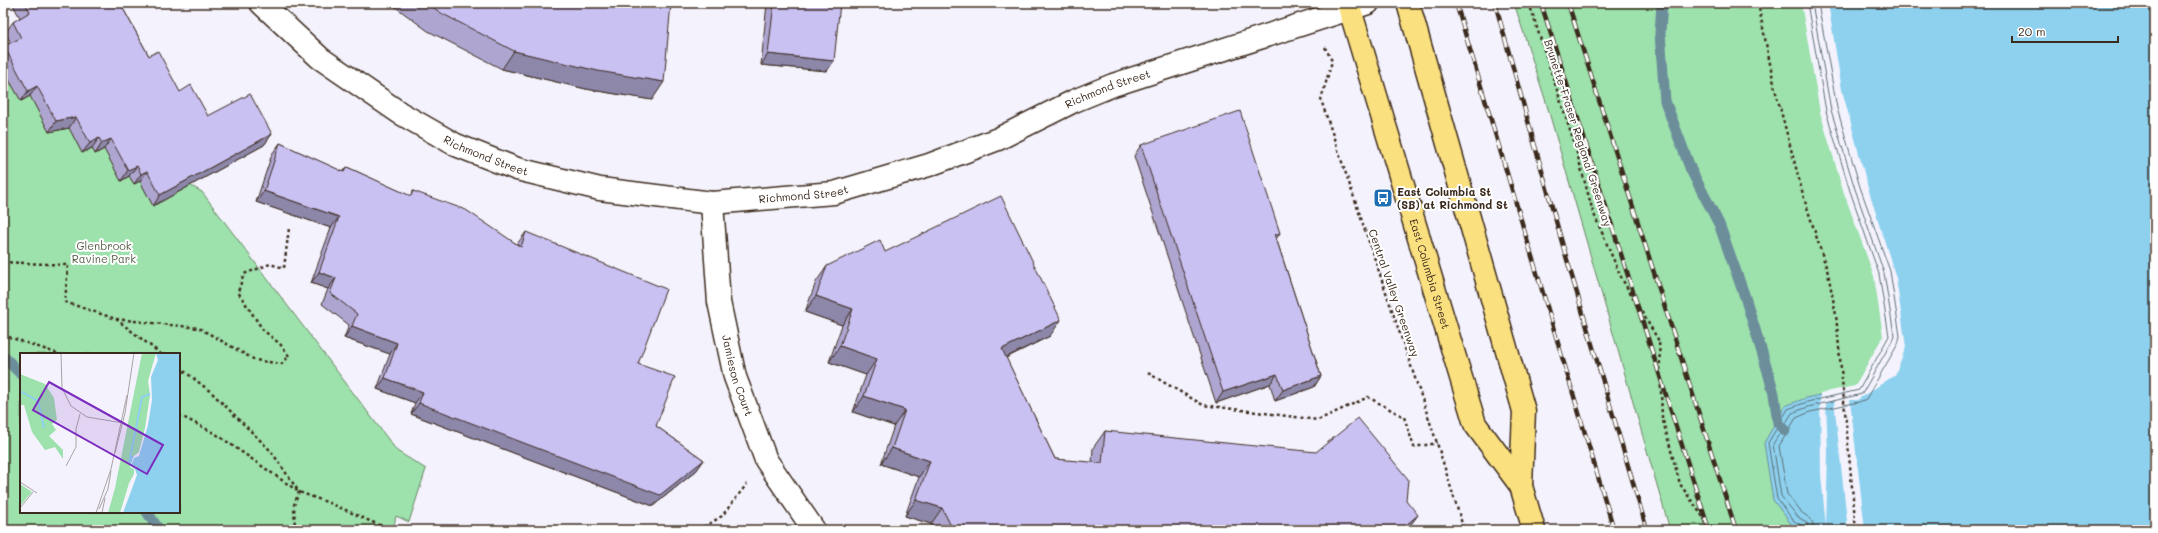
<svg xmlns="http://www.w3.org/2000/svg" width="2158" height="533" font-family="Mali,sans-serif">
  <style>
    .green { fill: #9de1ac; stroke: #6c8665; fill-rule: evenodd }
    .water { fill: #8dd1ef; stroke: #6c8e9b }
    .pier { fill: #f4f3fd }
    .lines { fill: none; stroke-linecap: round; stroke-linejoin: round }
    .shore { stroke: #5c6d72; stroke-width: 1 }
    .stream { stroke: #6c8e9b; stroke-width: 11 }
    .minor-casing { stroke: #3b2a1e; stroke-width: 25 }
    .tertiary-casing { stroke: #3b2a1e; stroke-width: 25 }
    .primary-casing { stroke: #3b2a1e; stroke-width: 25 }
    .path { stroke: #3b2a1e; stroke-width: 2.5; stroke-dasharray: 3 3; stroke-linecap: butt }
    .minor { stroke: #fff; stroke-width: 22 }
    .tertiary { stroke: #fff; stroke-width: 22 }
    .primary { stroke: #fbe080; stroke-width: 22 }
    .rail-casing { stroke: #3b2a1e; stroke-width: 4.5 }
    .rail { stroke: #fff; stroke-width: 3; stroke-dasharray: 9; stroke-linecap: butt }
    .wall { fill: #aea6d1; stroke: #3b2a1e }
    .shaded-wall { fill: #8d87aa; stroke: #3b2a1e }
    .building { fill: #cac1f3; stroke: #3b2a1e }
    .labels { text-anchor: middle; stroke-width: 4; stroke-linejoin: round; paint-order: stroke }
    .street-label { font-size: 11px; fill: #3b2a1e; stroke: #fff }
    .poi-label { font-size: 11px; font-weight: bold; fill: #3b2a1e; stroke: #fff; text-anchor: start }
    .park-label { font-size: 11px; fill: #586149; stroke: #fff }
    .inset-river { fill: none; stroke: #8dd1ef; stroke-width: 2 }
    .inset-road { fill: none; stroke: #aaa3a4; stroke-width: 1 }
    .view { fill: #7b2cbf; fill-opacity: 0.15; stroke: #7b2cbf; stroke-width: 2 }
    .inset-edge { fill: none; stroke: #3b2a1e; stroke-width: 2 }
  </style>
  <rect width="100%" height="100%" fill="#f4f3fd"/>
  <filter id="ink" filterUnits="userSpaceOnUse"><feTurbulence type="fractalNoise" baseFrequency=".025" numOctaves="2"/><feDisplacementMap in="SourceGraphic" scale="8" xChannelSelector="R" yChannelSelector="G"/><feConvolveMatrix kernelMatrix="1 2 1 2 8 2 1 2 1" color-interpolation-filters="sRGB"/></filter>
  <g filter="url(#ink)">
    <g class="green">
      <polygon points="1514,3 1803,3 1876,275 1885,337 1796,527 1803,530 1670,530 1546,102"/>
      <path d="M 3,80 L 202,192 L 397,451 L 426,469 L 409,522 L 396,516 L 393,530 L 3,530 ZM 21,354 L 179,354 L 179,512 L 21,512 Z"/>
    </g>
    <polygon class="water" points="1803,3 2155,3 2155,530 1803,530 1792,525 1773,500 1764,443 1785,406 1806,398 1856,387 1885,336 1876,275"/>
    <polygon class="pier" points="1801,3 1828,3 1842,90 1868,188 1896,278 1906,347 1895,375 1857,400 1850,400 1865,530 1848,530 1834,401 1829,401 1826,404 1828,452 1826,527 1821,475 1820,393 1855,386 1883,336 1874,276 1844,193 1820,112"/>
    <g class="lines">
      <g class="shore">
        <polyline points="1804,530 1803,526 1794,521 1777,499 1768,443 1788,409 1807,402 1859,390 1889,336 1879,274 1850,191 1826,111 1807,3"/>
        <polyline points="1809,530 1807,523 1798,517 1781,496 1773,444 1792,413 1808,407 1862,394 1892,341 1894,335 1884,273 1855,189 1831,110 1812,3"/>
        <polyline points="1815,530 1811,519 1801,512 1787,494 1779,446 1796,418 1810,412 1859,402 1866,399 1898,344 1900,336 1890,271 1860,187 1837,108 1818,3"/>
      </g>
      <g class="stream">
        <polyline points="1662,3 1660,33 1665,101 1691,170 1719,224 1745,297 1768,372 1774,394 1778,423 1785,431"/>
        <polyline points="3,356 21,374"/>
        <polyline points="147,512 159,530"/>
      </g>
      <g class="minor-casing">
        <g id="minor">
          <path id="s1" d="M 712,203 L 719,302 L 735,377 L 766,460 L 814,530"/>
        </g>
      </g>
      <g class="tertiary-casing">
        <g id="tertiary">
          <path id="s2" d="M 261,3 L 320,58 L 400,113 L 456,145 L 517,169 L 600,189 L 712,203 L 834,193 L 929,165 L 998,139 L 1074,101 L 1113,85 L 1368,3"/>
        </g>
      </g>
      <g class="primary-casing">
        <g id="primary">
          <path id="s3" d="M 1348,3 L 1475,424 L 1521,486"/>
          <polyline points="1408,3 1524,411 1521,486 1534,530"/>
        </g>
      </g>
      <g class="path">
        <polyline points="1529,3 1575,146 1593,212 1622,279 1659,341 1662,417 1680,484 1712,530"/>
        <polyline points="1758,3 1775,89 1804,198 1828,273 1836,315 1856,530"/>
        <polyline points="1325,47 1332,61 1321,100 1437,443 1464,530"/>
        <polyline points="3,262 68,265 65,302 116,319 161,354"/>
        <polyline points="116,319 199,328 255,360 282,364 289,356 280,344 263,330 238,292 244,274 270,264 284,268 289,228"/>
        <polyline points="3,335 59,354"/>
        <polyline points="179,367 211,392 271,451 299,492 294,505 295,530"/>
        <polyline points="1148,373 1203,405 1318,420 1368,397 1404,417 1414,447 1437,443"/>
        <polyline points="179,415 216,434 299,492 332,504 390,530"/>
        <polyline points="699,530 722,516 747,484"/>
      </g>
      <use href="#minor" class="minor"/>
      <use href="#tertiary" class="tertiary"/>
      <use href="#primary" class="primary"/>
      <g class="rail-casing">
        <g id="rail">
          <polyline points="1456,3 1614,530"/>
          <polyline points="1495,3 1563,246 1647,530"/>
          <polyline points="1541,3 1709,530"/>
          <polyline points="1568,3 1736,530"/>
        </g>
      </g>
      <use href="#rail" class="rail"/>
    </g>
    <g class="wall">
      <polygon points="12,3 120,3 149,56 180,92 208,116 272,134 264,145 153,206 140,181 134,184 129,176 121,181 104,149 95,154 92,148 82,153 69,128 49,132 30,96 21,101 3,69 3,48 4,46 11,43 5,33 13,22 20,18"/>
      <polygon points="390,3 671,3 652,100 586,89 502,69 428,31"/>
      <polygon points="767,3 840,3 827,71 761,65"/>
      <polygon points="280,143 343,172 347,167 410,196 413,191 517,244 526,232 638,364 656,426 704,460 696,471 653,506 411,414 415,403 377,389 390,354 344,338 349,325 322,304 328,289 311,283 331,228 256,202 272,154"/>
      <polygon points="1141,145 1276,238 1321,376 1314,387 1275,401 1270,384 1216,403 1134,156"/>
      <polygon points="885,252 1050,336 1006,358 1055,459 1092,463 1093,448 1105,431 1406,500 1407,530 934,530 931,524 905,516 919,477 881,464 894,426 853,412 866,375 829,362 842,325 805,312 816,282 827,266"/>
    </g>
    <g class="shaded-wall">
      <polygon points="514,51 664,82 652,100 586,89 502,69"/>
      <polygon points="768,54 834,61 827,71 761,65"/>
      <polygon points="37,86 30,96 21,101 28,91"/>
      <polygon points="76,117 69,128 49,132 56,121"/>
      <polygon points="272,134 264,145 153,206 160,195"/>
      <polygon points="99,138 92,148 82,153 90,143"/>
      <polygon points="111,139 104,149 95,154 102,143"/>
      <polygon points="137,166 129,176 121,181 128,170"/>
      <polygon points="147,171 140,181 134,184 141,174"/>
      <polygon points="264,191 339,217 331,228 256,202"/>
      <polygon points="1280,233 1273,244 1275,235"/>
      <polygon points="319,272 336,278 328,289 311,283"/>
      <polygon points="816,296 853,309 842,325 805,312"/>
      <polygon points="1061,320 1050,336 990,365 1002,349"/>
      <polygon points="352,326 397,343 390,354 344,338"/>
      <polygon points="840,346 877,359 866,375 829,362"/>
      <polygon points="1277,374 1270,384 1216,403 1223,392"/>
      <polygon points="1321,376 1314,387 1275,401 1283,390"/>
      <polygon points="385,378 423,392 415,403 377,389"/>
      <polygon points="864,396 905,410 894,426 853,412"/>
      <polygon points="419,403 704,460 696,471 653,506 411,414"/>
      <polygon points="892,448 930,461 919,477 881,464"/>
      <polygon points="916,500 942,508 931,524 905,516"/>
      <polygon points="1418,515 1407,530 1400,530"/>
    </g>
    <g class="building">
      <polygon points="25,3 120,3 149,56 158,51 180,92 191,85 208,116 250,94 272,134 160,195 147,171 141,174 137,166 128,170 111,139 102,143 99,138 90,143 76,117 56,121 37,86 28,91 4,46 21,38 13,22 30,12"/>
      <polygon points="427,3 671,3 664,82 598,71 514,51 441,13"/>
      <polygon points="774,3 840,3 834,61 768,54"/>
      <polygon points="1240,111 1280,233 1275,235 1321,376 1283,390 1277,374 1223,392 1141,145"/>
      <polygon points="280,143 344,172 347,167 411,196 413,191 466,210 521,247 526,232 666,289 638,364 675,377 656,426 704,460 660,495 419,403 423,392 385,378 397,343 352,326 357,314 330,293 336,278 319,272 339,217 264,191"/>
      <polygon points="1001,196 1061,320 1002,349 1055,459 1102,463 1105,431 1316,452 1358,418 1408,479 1406,500 1418,515 1400,530 953,530 942,508 916,500 930,461 892,448 905,410 864,396 877,359 840,346 853,309 816,296 827,266 880,240 885,252"/>
    </g>
  </g>
  <defs>
    <g id="bus-square" transform="scale(1)"><rect x="-9" y="-9" width="18" height="18" rx="4" fill="#1f6fb2" stroke="#fff"/><path d="M-5-6H5V4H4V6H2V4H-2V6H-4V4H-5ZM-3.5-4V0h7V-4ZM-3.5 1.2v1.5H-2V1.2ZM2 1.2v1.5H3.5V1.2Z" fill="#fff"/></g>
  </defs>
  <g fill-rule="evenodd">
    <use href="#bus-square" x="1383" y="198"/>
  </g>
  <g class="labels">
    <g class="street-label">
      <text dy="4" stroke="none"><textPath href="#s2" startOffset="922">Richmond Street</textPath></text>
      <text transform="translate(1578 133) rotate(72)" y="4">Brunette-Fraser Regional Greenway</text>
      <text dy="4" stroke="none"><textPath href="#s2" startOffset="274">Richmond Street</textPath></text>
      <text dy="4" stroke="none"><textPath href="#s2" startOffset="598">Richmond Street</textPath></text>
      <text dy="4" stroke="none"><textPath href="#s3" startOffset="283">East Columbia Street</textPath></text>
      <text transform="translate(1394 293) rotate(71)" y="4">Central Valley Greenway</text>
      <text dy="4" stroke="none"><textPath href="#s1" startOffset="175">Jamieson Court</textPath></text>
    </g>
    <g class="poi-label">
      <text x="1397" y="196">East Columbia St<tspan x="1397" dy="13">(SB) at Richmond St</tspan></text>
    </g>
    <g class="park-label">
      <text x="104" y="250">Glenbrook<tspan x="104" dy="13">Ravine Park</tspan></text>
    </g>
  </g>
  <g transform="translate(20 353)">
    <rect width="160" height="160" fill="#f4f3fd"/>
    <path d="M 122,0 L 138,0 L 127,71 L 114,122 L 100,160 L 88,160 L 95,135 ZM 0,21 L 25,31 L 34,45 L 37,67 L 32,71 L 36,77 L 29,83 L 43,97 L 43,106 L 35,94 L 25,97 L 12,79 L 4,52 L 0,52 ZM 0,131 L 12,139 L 0,153 Z" fill="#9de1ac"/>
    <path d="M 136,0 L 160,0 L 160,160 L 100,160 L 114,122 L 114,116 L 108,108 L 111,103 L 118,102 L 124,80 L 130,49 L 129,29 L 136,8 Z" fill="#8dd1ef"/>
    <path d="M 136,0 L 138,7 L 131,24 L 132,47 L 128,72 L 119,103 L 114,105 L 111,113 L 115,116 L 117,122 L 103,160 L 100,160 L 109,130 L 114,121 L 114,116 L 110,114 L 113,105 L 110,111 L 114,103 L 119,99 L 125,75 L 130,42 L 128,28 Z" fill="#f4f3fd"/>
    <path class="inset-river" d="M 0,38 L 18,48 L 24,75M 110,105 L 122,44 L 130,41"/>
    <path class="inset-road" d="M 41,0 L 42,35 L 51,53 L 67,64 L 103,70M 95,100 L 105,60 L 114,0M 46,113 L 56,94 L 56,76 L 60,61M 0,129 L 17,140M 0,155 L 13,139M 79,156 L 88,136 L 91,118M 76,160 L 91,116 L 107,42M 82,160 L 85,145"/>
    <path class="view" d="M 29,29 L 143,92 L 127,121 L 13,57 Z"/>
    <rect width="160" height="160" class="inset-edge"/>
  </g>
  <rect width="2158" height="533" fill="none" stroke="#fff" stroke-width="16"/>
  <rect x="8" y="8" width="2142" height="517" fill="none" stroke="#3b2a1e" stroke-width="1.5" filter="url(#ink)"/>
  <path d="M2012 36v6h106v-6" fill="none" stroke="#3b2a1e" stroke-width="2"/>
  <text x="2018" y="36" font-size="12" fill="#3b2a1e" stroke="#ffffff" stroke-width="3" paint-order="stroke">20 m</text>
</svg>
